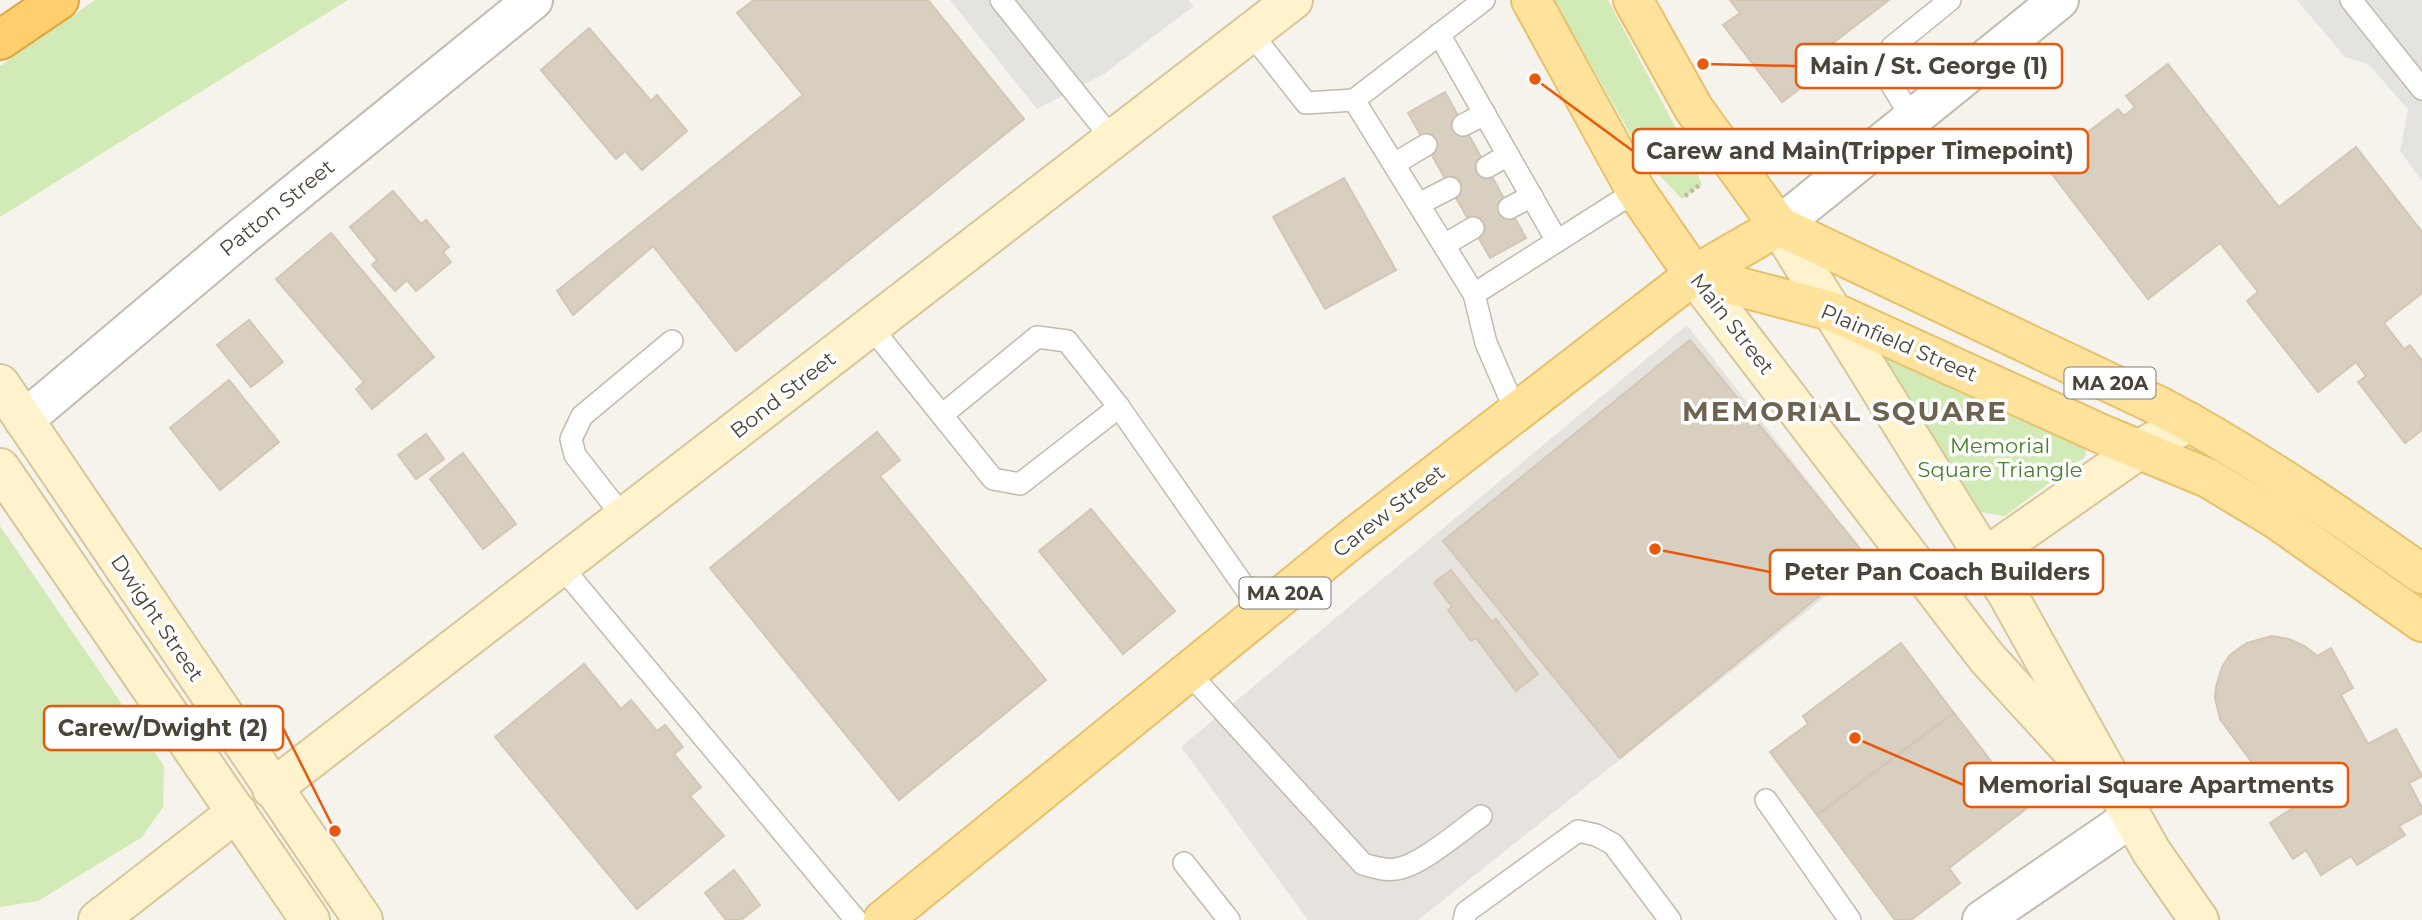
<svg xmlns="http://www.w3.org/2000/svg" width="2422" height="920" font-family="Montserrat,sans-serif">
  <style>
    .industrial { fill: #e6e2dd }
    .green { fill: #d2eab5 }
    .parking { fill: #e5e3e0 }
    .building { fill: #d8cfc1; stroke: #d3c7b4; stroke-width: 2 }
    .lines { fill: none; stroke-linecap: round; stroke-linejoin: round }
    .service-casing { stroke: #c2bbae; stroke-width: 24 }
    .minor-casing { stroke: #c2bbae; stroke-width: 42 }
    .secondary-casing { stroke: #d6c79b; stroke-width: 42 }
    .primary-casing { stroke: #e6c16a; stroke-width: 42 }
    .motorway-casing { stroke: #e0a43c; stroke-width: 42 }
    .path { stroke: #c4b79f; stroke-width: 4.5; stroke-dasharray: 3.5 3.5; stroke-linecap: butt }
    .service { stroke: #fff; stroke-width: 21 }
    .minor { stroke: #fff; stroke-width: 38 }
    .secondary { stroke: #fff3cd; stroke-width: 38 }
    .primary { stroke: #ffe39c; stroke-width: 38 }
    .motorway { stroke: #ffcf6e; stroke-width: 38 }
    .labels { text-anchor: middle; stroke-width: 7; stroke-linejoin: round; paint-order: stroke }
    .shield { fill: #fff; stroke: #817c74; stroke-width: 2 }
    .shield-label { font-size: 19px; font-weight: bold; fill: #4b4439 }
    .street-label { font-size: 21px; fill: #4b4439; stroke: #fff }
    .park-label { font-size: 21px; fill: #4a7f2a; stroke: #fff }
    .district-label { font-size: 28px; font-weight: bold; letter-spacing: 2px; fill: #6e6250; stroke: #fff }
    .leader { fill: none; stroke: #e8590c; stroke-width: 2.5 }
    .callout-dot { fill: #e8590c; stroke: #fff; stroke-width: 2.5 }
    .callout { fill: #fff; stroke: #e8590c; stroke-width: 2.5 }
    .callout-label { font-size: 23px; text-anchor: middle; font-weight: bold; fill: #4b4439 }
  </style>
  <rect width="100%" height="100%" fill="#f6f3ec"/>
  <polygon class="industrial" points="1687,325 1870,561 1418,920 1308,920 1181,747"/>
  <g class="green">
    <polygon points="95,0 348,0 0,217 0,66"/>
    <polygon points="1554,0 1608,0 1688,151 1702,185 1682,199 1645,160"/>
    <polygon points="1891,354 2085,443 2086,456 2005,516 1975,511 1879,362"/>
    <polygon points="0,526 164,766 163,807 142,837 38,901 0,907"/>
  </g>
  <g class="parking">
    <polygon points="950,0 1188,0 1194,6 1104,74 1037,109"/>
    <polygon points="2297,0 2422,0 2422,181 2400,151 2408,109 2368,64 2345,57"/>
  </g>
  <g class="building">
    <polygon points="754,0 928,0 1024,119 736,351 653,246 573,315 557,291 803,95 737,13"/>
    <polygon points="1730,0 1889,0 1820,53 1830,66 1782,102 1723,25 1740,13"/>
    <polygon points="589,28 651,101 657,95 687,131 642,170 625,151 616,159 541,70"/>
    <polygon points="2168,64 2279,207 2356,147 2422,232 2422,293 2384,323 2404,349 2410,345 2422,361 2422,430 2405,443 2358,382 2366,376 2356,362 2318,392 2247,301 2258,292 2220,243 2148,299 2045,165 2118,109 2124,116 2135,107 2126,96"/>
    <polygon points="1445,92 1526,238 1490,258 1408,113"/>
    <polygon points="1344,178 1396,270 1325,309 1273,217"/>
    <polygon points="393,191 421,224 426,220 449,247 443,252 451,262 416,291 407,280 395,291 372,265 377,260 350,227"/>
    <polygon points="331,233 434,357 372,409 356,389 364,382 276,279"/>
    <polygon points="249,320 283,362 251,387 217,345"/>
    <polygon points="1690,340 1867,557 1620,758 1443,541"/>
    <polygon points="229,380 279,442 220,490 170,428"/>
    <polygon points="877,432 900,460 880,476 1046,680 899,800 710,568"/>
    <polygon points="426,434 444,459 416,479 398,455"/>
    <polygon points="463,453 516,524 483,549 430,479"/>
    <polygon points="1091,509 1175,611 1123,654 1039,551"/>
    <polygon points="1451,570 1492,622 1496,619 1538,674 1516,691 1476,638 1471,641 1448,610 1452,607 1434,583"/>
    <polygon points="2271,636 2289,639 2305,646 2317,656 2331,648 2353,688 2341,695 2368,744 2396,729 2422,776 2409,783 2422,808 2422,813 2399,826 2405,835 2357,865 2351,856 2321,875 2306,850 2293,859 2270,823 2297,805 2271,764 2259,772 2220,719 2215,698 2216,687 2222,667 2230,655 2247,643"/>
    <polygon points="1901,643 1954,713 1817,815 1770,752 1808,724 1803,716"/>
    <polygon points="584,664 621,709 631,700 657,731 665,725 683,747 674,754 701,787 690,796 724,836 637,909 495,737"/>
    <polygon points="1954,713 2027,808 1949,868 1960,883 1911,920 1895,920 1817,815"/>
    <polygon points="734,870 760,905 741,920 726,920 705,893"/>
  </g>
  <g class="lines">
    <g class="service-casing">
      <g id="service">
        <polyline points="1001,0 1113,140"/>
        <polyline points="1484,0 1354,100 1474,294 1486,343 1516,412"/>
        <polyline points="2351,0 2422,89"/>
        <polyline points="1251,33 1306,103 1354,100"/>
        <polyline points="1439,34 1557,241"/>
        <polyline points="1912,118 1882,69 1892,47 1950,0"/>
        <polyline points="1463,125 1485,114"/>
        <polyline points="1394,164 1426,145"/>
        <polyline points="1487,167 1508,155"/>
        <polyline points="1419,204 1450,188"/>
        <polyline points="1509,208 1532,196"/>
        <polyline points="1444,245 1473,228"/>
        <polyline points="1474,294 1636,191"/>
        <polyline points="871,327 993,479 1020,484 1119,407 1262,612"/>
        <polyline points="942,415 1037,337 1067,341 1119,407"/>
        <polyline points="624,518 575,455 571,439 582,416 672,341"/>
        <polyline points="561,566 856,920"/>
        <path d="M 1188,672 L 1363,864 C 1374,867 1384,871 1396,869 C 1420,866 1460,831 1481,816"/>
        <polyline points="1766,800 1850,920"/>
        <polyline points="1184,863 1229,920"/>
        <polyline points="1464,920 1466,912 1578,831 1596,835 1613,844 1670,920"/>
      </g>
    </g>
    <g class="minor-casing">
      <g id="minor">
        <polyline points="1779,226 2059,0"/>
        <polyline points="24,420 240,238 533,0"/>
        <polyline points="1982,920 2132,817"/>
      </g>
    </g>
    <g class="secondary-casing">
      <g id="secondary">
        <polyline points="1779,226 2008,595 2151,851 2199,920"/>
        <polyline points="1694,275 1987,658 2086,766"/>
        <polyline points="0,384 363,920"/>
        <polyline points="0,468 310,920"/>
        <polyline points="1937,591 2140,449 2189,422"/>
        <polyline points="272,789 1293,0"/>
        <polyline points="98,920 237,812"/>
      </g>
    </g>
    <g class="primary-casing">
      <g id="primary">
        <polyline points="1531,0 1636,191 1694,275"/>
        <path d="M 1633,0 L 1694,109 L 1779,226 L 2161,407 C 2253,456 2337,514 2422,574"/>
        <polyline points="1694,275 1831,311 2106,436 2208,478 2276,519 2422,622"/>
        <polyline points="883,920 1353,538 1694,275 1779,226"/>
      </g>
    </g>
    <g class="motorway-casing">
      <polyline id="motorway" points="0,40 59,0"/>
    </g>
    <polyline class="path" points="1685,196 1701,184"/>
    <use href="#service" class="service"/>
    <use href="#minor" class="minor"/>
    <use href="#secondary" class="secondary"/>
    <use href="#primary" class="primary"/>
    <use href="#motorway" class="motorway"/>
  </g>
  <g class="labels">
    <g class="shield">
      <rect x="2064.5" y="367.5" width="91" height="31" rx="5"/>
      <rect x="1239.5" y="577.5" width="91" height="31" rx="5"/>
    </g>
    <g class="shield-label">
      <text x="2110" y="390">MA 20A</text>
      <text x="1285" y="600">MA 20A</text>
    </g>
    <g class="street-label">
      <text transform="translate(277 208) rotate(-39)" y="7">Patton Street</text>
      <text transform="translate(1732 324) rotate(52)" y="7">Main Street</text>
      <text transform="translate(1899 343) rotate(23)" y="7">Plainfield Street</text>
      <text transform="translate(783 395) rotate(-38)" y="7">Bond Street</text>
      <text transform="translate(1389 511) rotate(-38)" y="7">Carew Street</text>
      <text transform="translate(157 618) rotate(56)" y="7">Dwight Street</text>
    </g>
    <g class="park-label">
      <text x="2000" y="453">Memorial<tspan x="2000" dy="24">Square Triangle</tspan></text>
    </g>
    <g class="district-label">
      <text x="1845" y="421">MEMORIAL SQUARE</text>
    </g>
  </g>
  <path class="leader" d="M1703 64L1796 66M1535 79L1633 151M1655 549L1770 572M335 831L283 728M1855 738L1964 785"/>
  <g class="callout-dot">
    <circle cx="1703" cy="64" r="7"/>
    <circle cx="1535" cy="79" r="7"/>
    <circle cx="1655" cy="549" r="7"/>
    <circle cx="335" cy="831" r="7"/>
    <circle cx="1855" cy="738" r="7"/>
  </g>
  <g class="callout">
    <rect x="1796" y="44" width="266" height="44" rx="7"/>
    <rect x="1633" y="129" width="455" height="44" rx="7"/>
    <rect x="1770" y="550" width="333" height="44" rx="7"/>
    <rect x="44" y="706" width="239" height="44" rx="7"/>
    <rect x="1964" y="763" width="384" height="44" rx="7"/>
  </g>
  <g class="callout-label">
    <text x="1929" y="74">Main / St. George (1)</text>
    <text x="1860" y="159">Carew and Main(Tripper Timepoint)</text>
    <text x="1937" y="580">Peter Pan Coach Builders</text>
    <text x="163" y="736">Carew/Dwight (2)</text>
    <text x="2156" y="793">Memorial Square Apartments</text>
  </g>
</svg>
